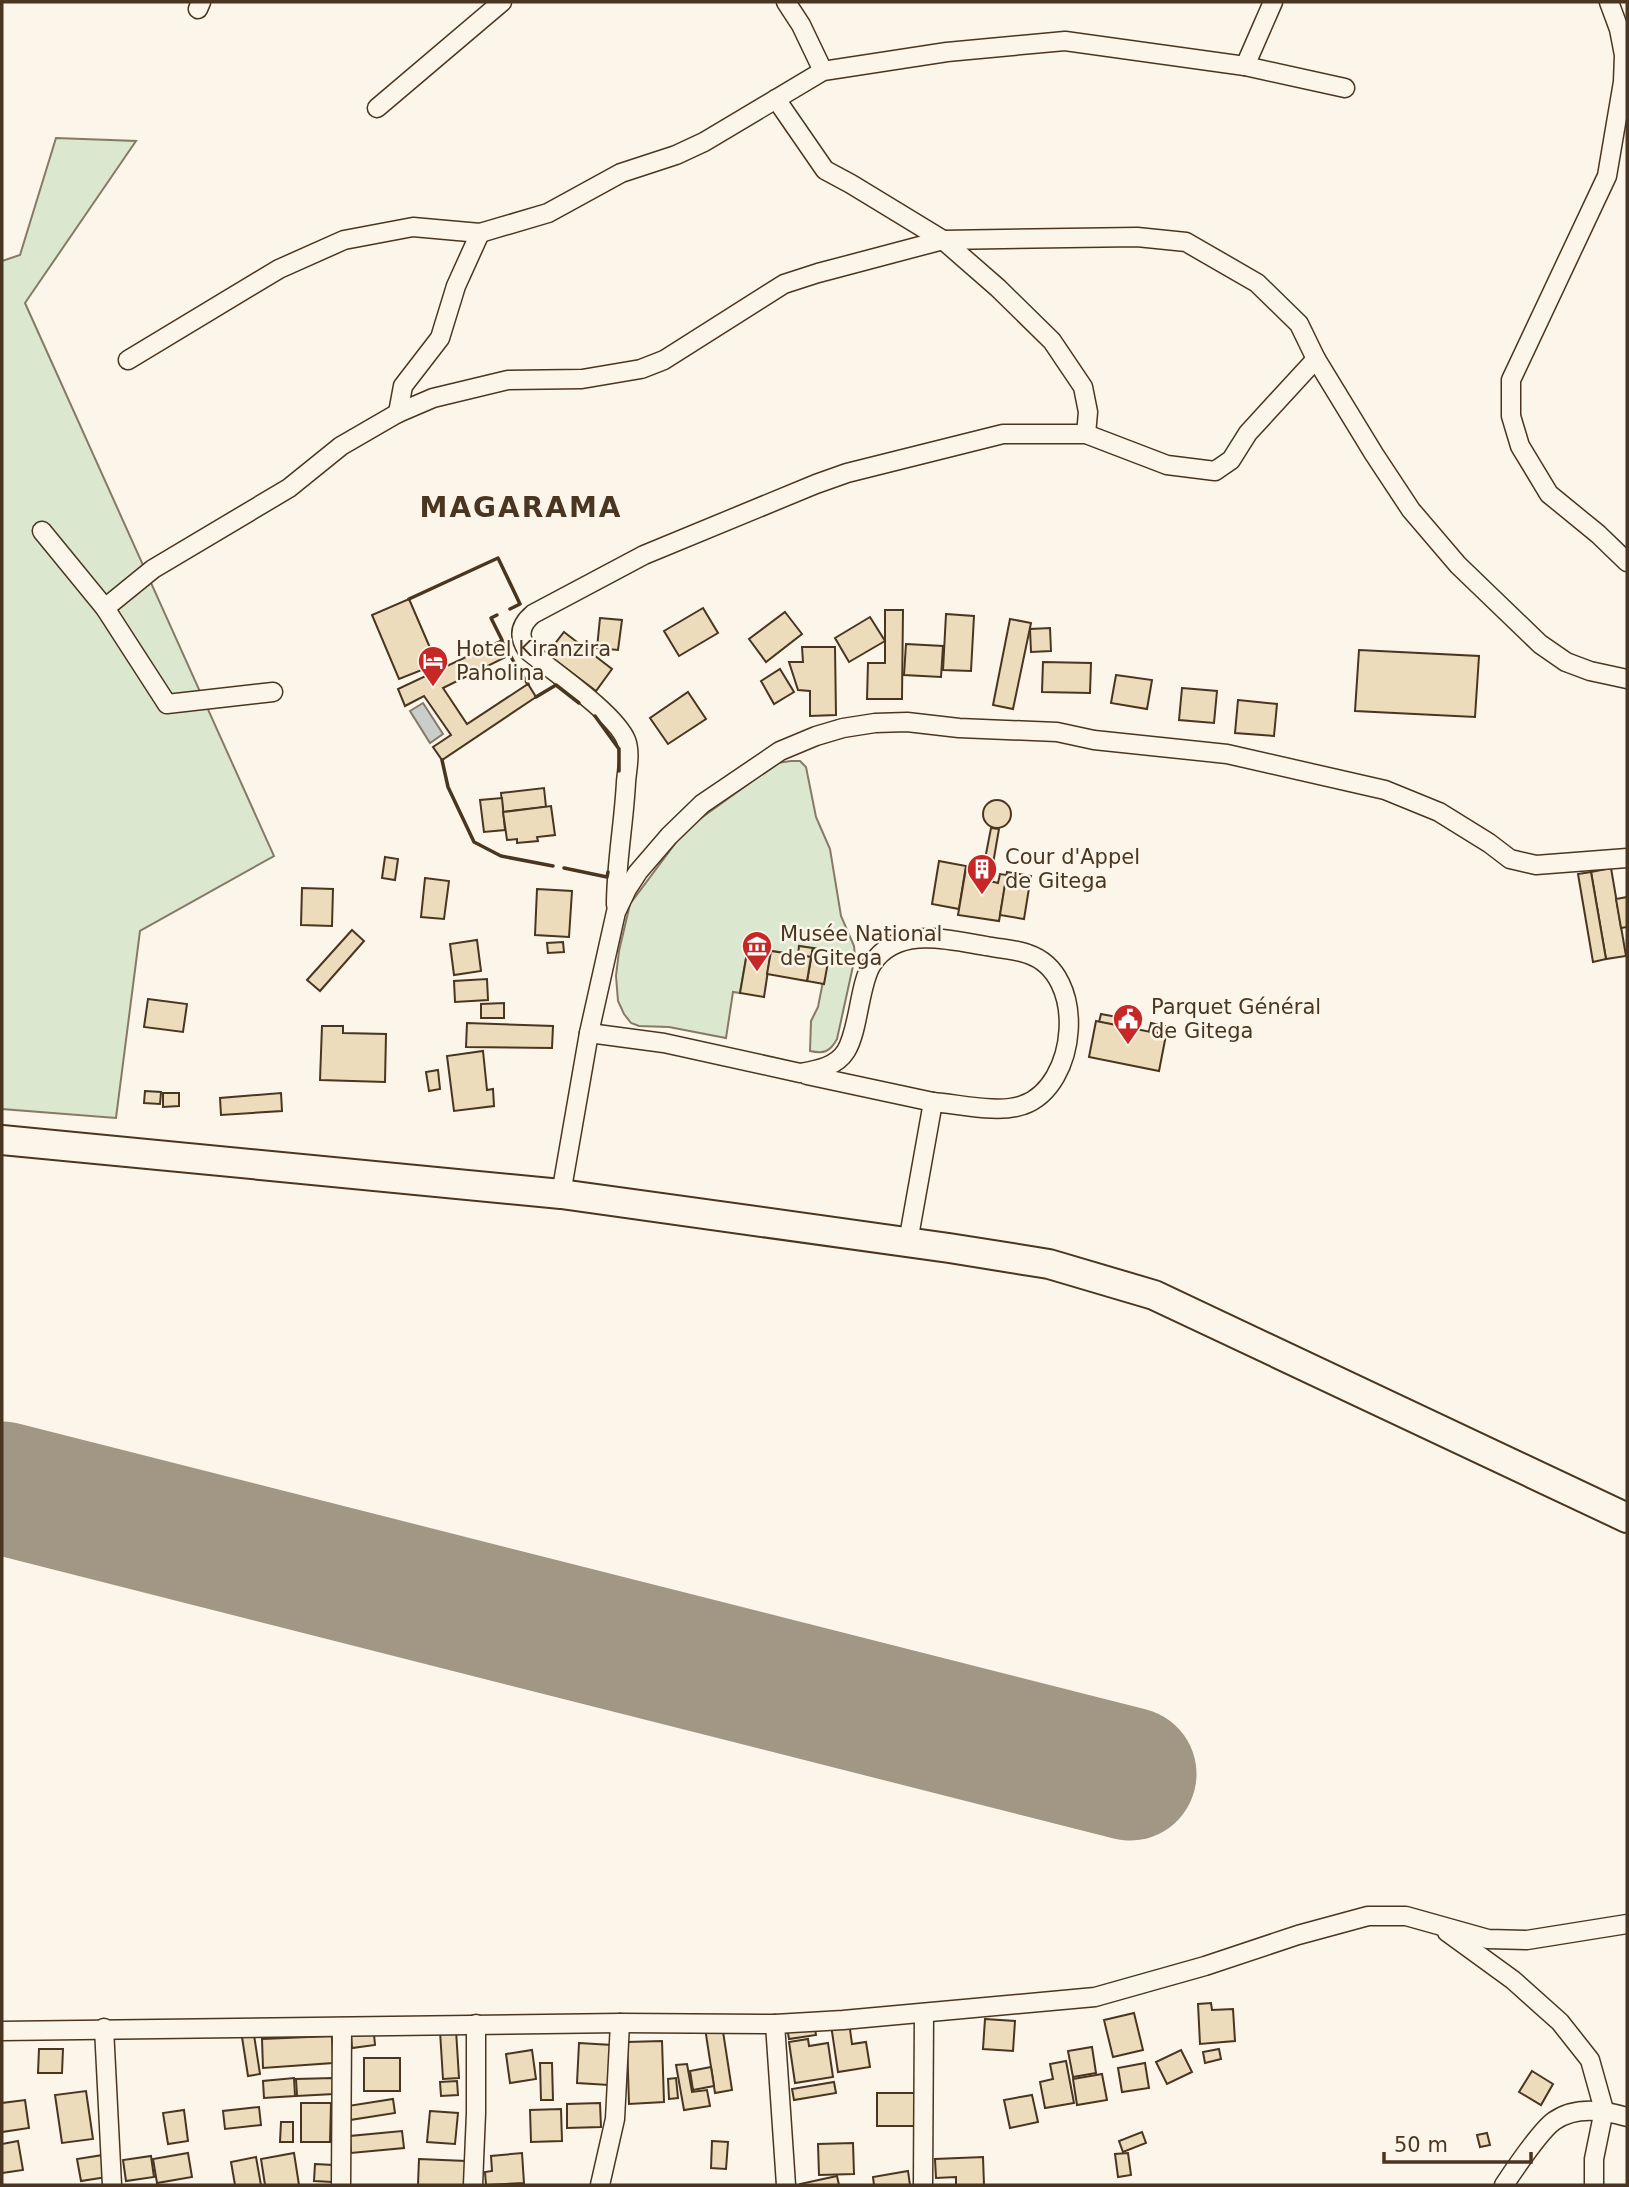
<svg xmlns="http://www.w3.org/2000/svg" width="1629" height="2187" font-family="'DejaVu Sans',sans-serif">
  <style>
    .green { fill: #dce7d0; stroke: #887966; stroke-width: 2 }
    .water { fill: #c9cecd; stroke: #887966; stroke-width: 2 }
    .lines { fill: none; stroke-linecap: round; stroke-linejoin: round }
    .runway { stroke: #a29684; stroke-width: 133 }
    .building { fill: #ecdcbc; stroke: #4a3520; stroke-width: 2 }
    .minor-casing { stroke: #4a3520; stroke-width: 21 }
    .primary-casing { stroke: #4a3520; stroke-width: 32 }
    .minor { stroke: #fbf6e9; stroke-width: 18 }
    .primary { stroke: #fbf6e9; stroke-width: 28 }
    .wall { stroke: #4a3520; stroke-width: 3.5 }
    .labels { text-anchor: middle; stroke-width: 5; stroke-linejoin: round; paint-order: stroke }
    .poi-label { font-size: 21px; fill: #4a3520; stroke: #fbf6e9; text-anchor: start }
    .district-label { font-size: 28px; font-weight: bold; letter-spacing: 2px; fill: #4a3520; stroke: #fbf6e9 }
  </style>
  <rect width="100%" height="100%" fill="#fbf6e9"/>
  <g class="green">
    <polygon points="56,138 136,141 25,303 274,856 140,931 116,1118 2,1109 2,261 20,255"/>
    <path d="M 791,761 L 800,761 L 806,767 L 816,817 L 830,849 L 841,916 L 854,946 L 855,957 L 837,1039 C 830,1052 824,1054 810,1051 L 811,1021 L 818,1007 L 829,951 L 800,946 L 798,955 L 748,947 L 740,993 L 733,992 L 726,1038 L 669,1027 L 639,1026 L 631,1023 L 624,1014 L 618,1001 L 616,976 L 619,951 L 630,904 L 686,829 L 777,763 Z"/>
  </g>
  <polygon class="water" points="423,703 443,734 430,743 410,711"/>
  <g class="lines">
    <polyline class="runway" points="2,1488 1130,1774"/>
  </g>
  <g class="building">
    <polygon points="409,599 437,664 399,679 372,615"/>
    <polygon points="703,608 718,633 679,656 664,631"/>
    <polygon points="885,610 903,610 902,699 867,699 868,663 885,663"/>
    <polygon points="785,612 802,634 766,662 749,639"/>
    <polygon points="946,614 974,616 971,671 943,670"/>
    <polygon points="870,617 885,641 849,662 835,638"/>
    <polygon points="600,618 622,620 618,650 597,648"/>
    <polygon points="1010,619 1031,623 1013,709 993,705"/>
    <polygon points="1050,628 1051,651 1031,652 1030,629"/>
    <polygon points="564,632 612,669 596,691 547,654"/>
    <polygon points="502,640 510,655 443,688 467,724 528,684 536,697 442,760 433,747 451,735 424,696 405,706 398,689"/>
    <polygon points="906,644 943,646 941,677 904,675"/>
    <polygon points="802,647 835,647 836,715 810,716 810,691 798,690 789,662 803,662"/>
    <polygon points="1359,650 1479,656 1475,717 1355,711"/>
    <polygon points="1043,662 1091,663 1090,693 1042,692"/>
    <polygon points="780,669 794,692 774,704 761,681"/>
    <polygon points="1116,675 1152,680 1147,709 1111,703"/>
    <polygon points="1182,688 1217,691 1214,723 1179,720"/>
    <polygon points="688,692 706,719 668,744 650,718"/>
    <polygon points="1238,700 1277,704 1274,736 1235,733"/>
    <polygon points="544,788 546,807 503,812 501,793"/>
    <polygon points="502,798 505,830 484,832 480,800"/>
    <circle cx="997" cy="814" r="14"/>
    <polygon points="551,806 555,835 537,837 538,841 517,843 517,839 507,840 503,812"/>
    <polygon points="991,828 999,829 990,881 981,880"/>
    <polygon points="385,857 398,859 395,880 382,878"/>
    <polygon points="939,861 966,866 959,909 932,904"/>
    <polygon points="966,868 973,869 971,878 990,881 998,883 1000,874 1007,875 999,921 958,915"/>
    <polygon points="1611,868 1626,956 1606,959 1591,872"/>
    <polygon points="1007,872 1031,876 1024,919 1000,915"/>
    <polygon points="1591,872 1606,959 1593,962 1578,874"/>
    <polygon points="425,878 449,881 444,919 421,917"/>
    <polygon points="302,888 333,889 332,926 301,925"/>
    <polygon points="537,889 572,891 569,937 535,935"/>
    <polygon points="1627,897 1627,927 1621,928 1616,899"/>
    <polygon points="352,930 364,941 320,991 307,980"/>
    <polygon points="477,940 481,971 454,975 450,944"/>
    <polygon points="563,942 564,952 548,953 547,943"/>
    <polygon points="799,946 813,948 811,957 798,955"/>
    <polygon points="748,947 771,951 764,997 740,993"/>
    <polygon points="813,948 830,951 824,984 807,981"/>
    <polygon points="771,951 811,957 807,981 767,974"/>
    <polygon points="487,979 488,1000 455,1002 454,981"/>
    <polygon points="148,999 187,1004 183,1032 144,1027"/>
    <polygon points="504,1003 504,1018 481,1018 481,1004"/>
    <polygon points="1101,1014 1117,1017 1115,1025 1099,1022"/>
    <polygon points="1096,1021 1166,1035 1159,1071 1089,1057"/>
    <polygon points="467,1023 553,1026 552,1048 466,1047"/>
    <polygon points="1151,1023 1165,1026 1163,1034 1149,1031"/>
    <polygon points="322,1026 343,1026 343,1033 386,1034 385,1082 320,1080"/>
    <polygon points="483,1051 487,1090 493,1089 494,1106 454,1111 447,1056"/>
    <polygon points="438,1070 440,1089 429,1091 426,1072"/>
    <polygon points="145,1091 161,1092 160,1104 144,1103"/>
    <polygon points="163,1093 179,1093 179,1106 163,1107"/>
    <polygon points="281,1093 282,1111 221,1115 220,1098"/>
    <polygon points="1211,2003 1212,2010 1233,2009 1235,2041 1200,2044 1198,2004"/>
    <polygon points="1134,2013 1143,2050 1113,2057 1104,2020"/>
    <polygon points="985,2019 1015,2021 1013,2051 983,2049"/>
    <polygon points="849,2022 852,2044 866,2042 870,2067 838,2072 831,2025"/>
    <polygon points="814,2023 816,2035 789,2039 787,2027"/>
    <polygon points="722,2025 732,2090 715,2093 705,2028"/>
    <polygon points="456,2030 459,2078 443,2079 440,2031"/>
    <polygon points="374,2034 375,2045 352,2048 351,2036"/>
    <polygon points="254,2035 260,2074 248,2076 242,2037"/>
    <polygon points="332,2036 333,2063 263,2068 262,2039"/>
    <polygon points="808,2039 809,2046 828,2043 833,2077 795,2083 789,2042"/>
    <polygon points="662,2041 664,2102 629,2104 627,2042"/>
    <polygon points="579,2043 612,2045 609,2085 577,2083"/>
    <polygon points="1092,2047 1096,2073 1073,2077 1068,2051"/>
    <polygon points="39,2049 63,2049 62,2073 38,2073"/>
    <polygon points="1219,2049 1221,2059 1205,2063 1203,2052"/>
    <polygon points="532,2050 536,2079 510,2083 506,2054"/>
    <polygon points="1181,2050 1192,2072 1167,2084 1156,2062"/>
    <rect x="364" y="2058" width="36" height="33"/>
    <polygon points="1066,2061 1074,2103 1045,2108 1040,2082 1053,2079 1050,2064"/>
    <polygon points="540,2063 552,2063 553,2100 541,2100"/>
    <polygon points="1145,2063 1149,2088 1122,2092 1118,2068"/>
    <polygon points="687,2064 692,2092 707,2090 710,2106 684,2110 676,2065"/>
    <polygon points="711,2067 714,2086 693,2090 690,2071"/>
    <polygon points="1532,2071 1553,2084 1541,2105 1519,2092"/>
    <polygon points="1102,2074 1107,2100 1077,2105 1073,2079"/>
    <polygon points="294,2078 295,2096 264,2098 263,2081"/>
    <polygon points="333,2078 334,2094 297,2096 296,2079"/>
    <polygon points="676,2078 678,2098 669,2099 668,2079"/>
    <polygon points="457,2081 458,2095 441,2096 440,2082"/>
    <polygon points="834,2082 836,2093 794,2100 792,2089"/>
    <polygon points="86,2091 93,2139 62,2143 55,2095"/>
    <rect x="877" y="2093" width="38" height="33"/>
    <polygon points="1032,2095 1038,2122 1010,2128 1004,2100"/>
    <polygon points="393,2099 395,2113 350,2120 348,2106"/>
    <polygon points="25,2100 29,2128 2,2132 2,2103"/>
    <polygon points="301,2103 331,2103 330,2142 301,2142"/>
    <polygon points="600,2103 601,2127 567,2128 567,2104"/>
    <polygon points="259,2107 261,2125 225,2129 223,2111"/>
    <polygon points="561,2109 562,2141 531,2142 530,2110"/>
    <polygon points="184,2110 188,2141 168,2144 163,2113"/>
    <polygon points="430,2111 458,2113 455,2144 427,2142"/>
    <polygon points="281,2122 293,2122 293,2142 280,2142"/>
    <polygon points="402,2131 404,2148 351,2153 350,2136"/>
    <polygon points="1142,2132 1146,2143 1123,2152 1119,2141"/>
    <polygon points="1487,2133 1490,2145 1480,2147 1477,2135"/>
    <polygon points="18,2141 23,2170 2,2173 2,2144"/>
    <polygon points="712,2141 728,2142 726,2169 711,2168"/>
    <polygon points="853,2143 854,2174 819,2175 818,2144"/>
    <polygon points="188,2153 192,2177 157,2183 153,2159"/>
    <polygon points="294,2153 299,2185 265,2185 261,2159"/>
    <polygon points="522,2153 524,2183 486,2185 485,2172 492,2171 491,2156"/>
    <polygon points="1128,2153 1131,2175 1118,2177 1115,2154"/>
    <polygon points="103,2155 107,2177 81,2181 77,2159"/>
    <polygon points="151,2156 154,2177 126,2181 123,2160"/>
    <polygon points="256,2157 261,2185 235,2185 231,2162"/>
    <polygon points="983,2157 984,2185 956,2185 956,2177 936,2178 935,2159"/>
    <polygon points="419,2159 466,2161 465,2185 418,2185"/>
    <polygon points="315,2164 333,2165 332,2182 314,2181"/>
    <polygon points="908,2171 910,2185 874,2185 873,2177"/>
    <polygon points="837,2176 839,2185 800,2185 800,2184"/>
  </g>
  <g class="lines">
    <g class="minor-casing">
      <g id="minor">
        <polyline points="786,2 801,25 823,71"/>
        <polyline points="1609,2 1619,29 1624,55 1623,82 1607,176 1511,380 1511,416 1520,446 1549,494 1598,534 1627,562"/>
        <polyline points="198,9 201,2"/>
        <polyline points="1245,66 1273,2"/>
        <polyline points="776,99 825,170 851,184 943,240 998,288 1052,341 1083,387 1088,412 1086,434"/>
        <polyline points="377,108 502,2"/>
        <polyline points="128,360 279,269 344,240 413,227 480,233 548,213 621,173 676,155 704,142 823,71 947,52 1065,41 1245,66 1345,88"/>
        <polyline points="398,413 403,386 440,338 456,286 480,233"/>
        <polyline points="42,531 105,608 167,704 273,692"/>
        <polyline points="105,608 153,569 289,488 341,446 398,413 433,398 508,380 582,379 641,369 664,360 784,284 818,273 943,240 1137,237 1186,242 1257,283 1299,324 1316,359 1374,454 1411,510 1458,565 1540,644 1566,662 1590,671 1627,679"/>
        <path d="M 616,905 C 616,864 624,823 626,782 C 627,769 631,753 626,740 C 615,713 551,670 527,650 C 518,636 520,625 533,614 L 644,555 L 816,484 L 847,473 L 1003,434 L 1086,434 L 1167,465 L 1215,471 L 1231,460 L 1248,433 L 1316,359"/>
        <path d="M 589,1033 L 664,1043 L 800,1073 C 817,1070 836,1067 846,1051 C 859,1030 859,984 872,964 C 897,925 950,940 986,946 C 1000,949 1015,949 1028,954 C 1088,974 1078,1086 1023,1105 C 999,1114 959,1104 933,1102 L 908,1242"/>
        <polyline points="807,1075 933,1102"/>
        <polyline points="561,1194 589,1033 616,912 627,889 638,872 669,836 702,804 780,751 816,736 843,728 875,723 907,722 959,728 1057,732 1094,740 1227,754 1385,790 1439,812 1489,843 1510,859 1536,865 1627,858"/>
        <polyline points="1447,1932 1513,1980 1560,2022 1590,2060 1604,2110 1594,2159 1594,2185"/>
        <polyline points="775,2024 786,2185"/>
        <polyline points="104,2028 112,2185"/>
        <polyline points="2,2031 620,2023 775,2024 843,2020 1095,1997 1205,1966 1298,1935 1368,1916 1406,1916 1488,1939 1527,1940 1627,1924"/>
        <polyline points="341,2185 342,2027"/>
        <polyline points="473,2185 476,2113 476,2024"/>
        <polyline points="600,2185 615,2119 620,2023"/>
        <polyline points="923,2185 924,2013"/>
        <path d="M 1504,2185 C 1514,2170 1540,2131 1554,2121 C 1575,2106 1604,2110 1627,2117"/>
      </g>
    </g>
    <g class="primary-casing">
      <polyline id="primary" points="2,1140 561,1194 949,1248 1049,1264 1154,1295 1627,1518"/>
    </g>
    <use href="#minor" class="minor"/>
    <use href="#primary" class="primary"/>
    <g class="wall">
      <polyline points="409,599 498,558 520,604 510,609"/>
      <polyline points="497,615 491,618 502,640"/>
      <polyline points="510,655 515,664"/>
      <polyline points="521,673 528,684"/>
      <polyline points="536,697 556,685 579,703"/>
      <polyline points="595,716 619,749 619,771"/>
      <polyline points="442,760 448,787 474,842 501,856 553,866"/>
      <polyline points="564,868 607,877 608,872"/>
    </g>
  </g>
  <defs>
    <g id="hotel-pin" transform="scale(1.575)"><path d="M0 17L-7.5 6A9.5 9.5 0 1 1 7.5 6Z" fill="#c62828" stroke="#fbf6e9"/><path d="M-6-4.5h1.5V1H6V5H4.5V3h-9V5H-6ZM-4 0a1.8 1.8 0 1 1 3.6 0ZM.5 0V-2.5h3Q6-2.5 6 0Z" fill="#fff"/></g>
    <g id="building-pin" transform="scale(1.575)"><path d="M0 17L-7.5 6A9.5 9.5 0 1 1 7.5 6Z" fill="#c62828" stroke="#fbf6e9"/><path d="M-4-6H4V6H1V3H-1V6H-4ZM-2.5-4.3h1.7v1.8h-1.7ZM.8-4.3h1.7v1.8H.8ZM-2.5-1h1.7V.8h-1.7ZM.8-1h1.7V.8H.8Z" fill="#fff"/></g>
    <g id="museum-pin" transform="scale(1.575)"><path d="M0 17L-7.5 6A9.5 9.5 0 1 1 7.5 6Z" fill="#c62828" stroke="#fbf6e9"/><path d="M0-6L6-3V-2H-6V-3ZM-5-1h2V3h-2ZM-1-1h2V3h-2ZM3-1h2V3H3ZM-6 4H6V6H-6Z" fill="#fff"/></g>
    <g id="civic-pin" transform="scale(1.575)"><path d="M0 17L-7.5 6A9.5 9.5 0 1 1 7.5 6Z" fill="#c62828" stroke="#fbf6e9"/><path d="M-.6-6.5H3V-4.5H.6V-3L4-1V1h2V6H-6V1h2V-1L-.6-3ZM-1.2 2.5V6h2.4V2.5Z" fill="#fff"/></g>
  </defs>
  <g fill-rule="evenodd">
    <use href="#hotel-pin" x="433" y="661"/>
    <use href="#building-pin" x="982" y="869"/>
    <use href="#museum-pin" x="757" y="946"/>
    <use href="#civic-pin" x="1128" y="1019"/>
  </g>
  <g class="labels">
    <g class="poi-label">
      <text x="456" y="656">Hotel Kiranzira<tspan x="456" dy="24">Paholina</tspan></text>
      <text x="1005" y="864">Cour d'Appel<tspan x="1005" dy="24">de Gitega</tspan></text>
      <text x="780" y="941">Musée National<tspan x="780" dy="24">de Gitega</tspan></text>
      <text x="1151" y="1014">Parquet Général<tspan x="1151" dy="24">de Gitega</tspan></text>
    </g>
    <g class="district-label">
      <text x="521" y="517">MAGARAMA</text>
    </g>
  </g>
  <rect width="1629" height="2187" fill="none" stroke="#4a3520" stroke-width="7"/>
  <path d="M1384 2152v10h147v-10" fill="none" stroke="#4a3520" stroke-width="3.5"/>
  <text x="1394" y="2152" font-size="21" fill="#4a3520" stroke="#fbf6e9" stroke-width="5" paint-order="stroke">50 m</text>
</svg>
